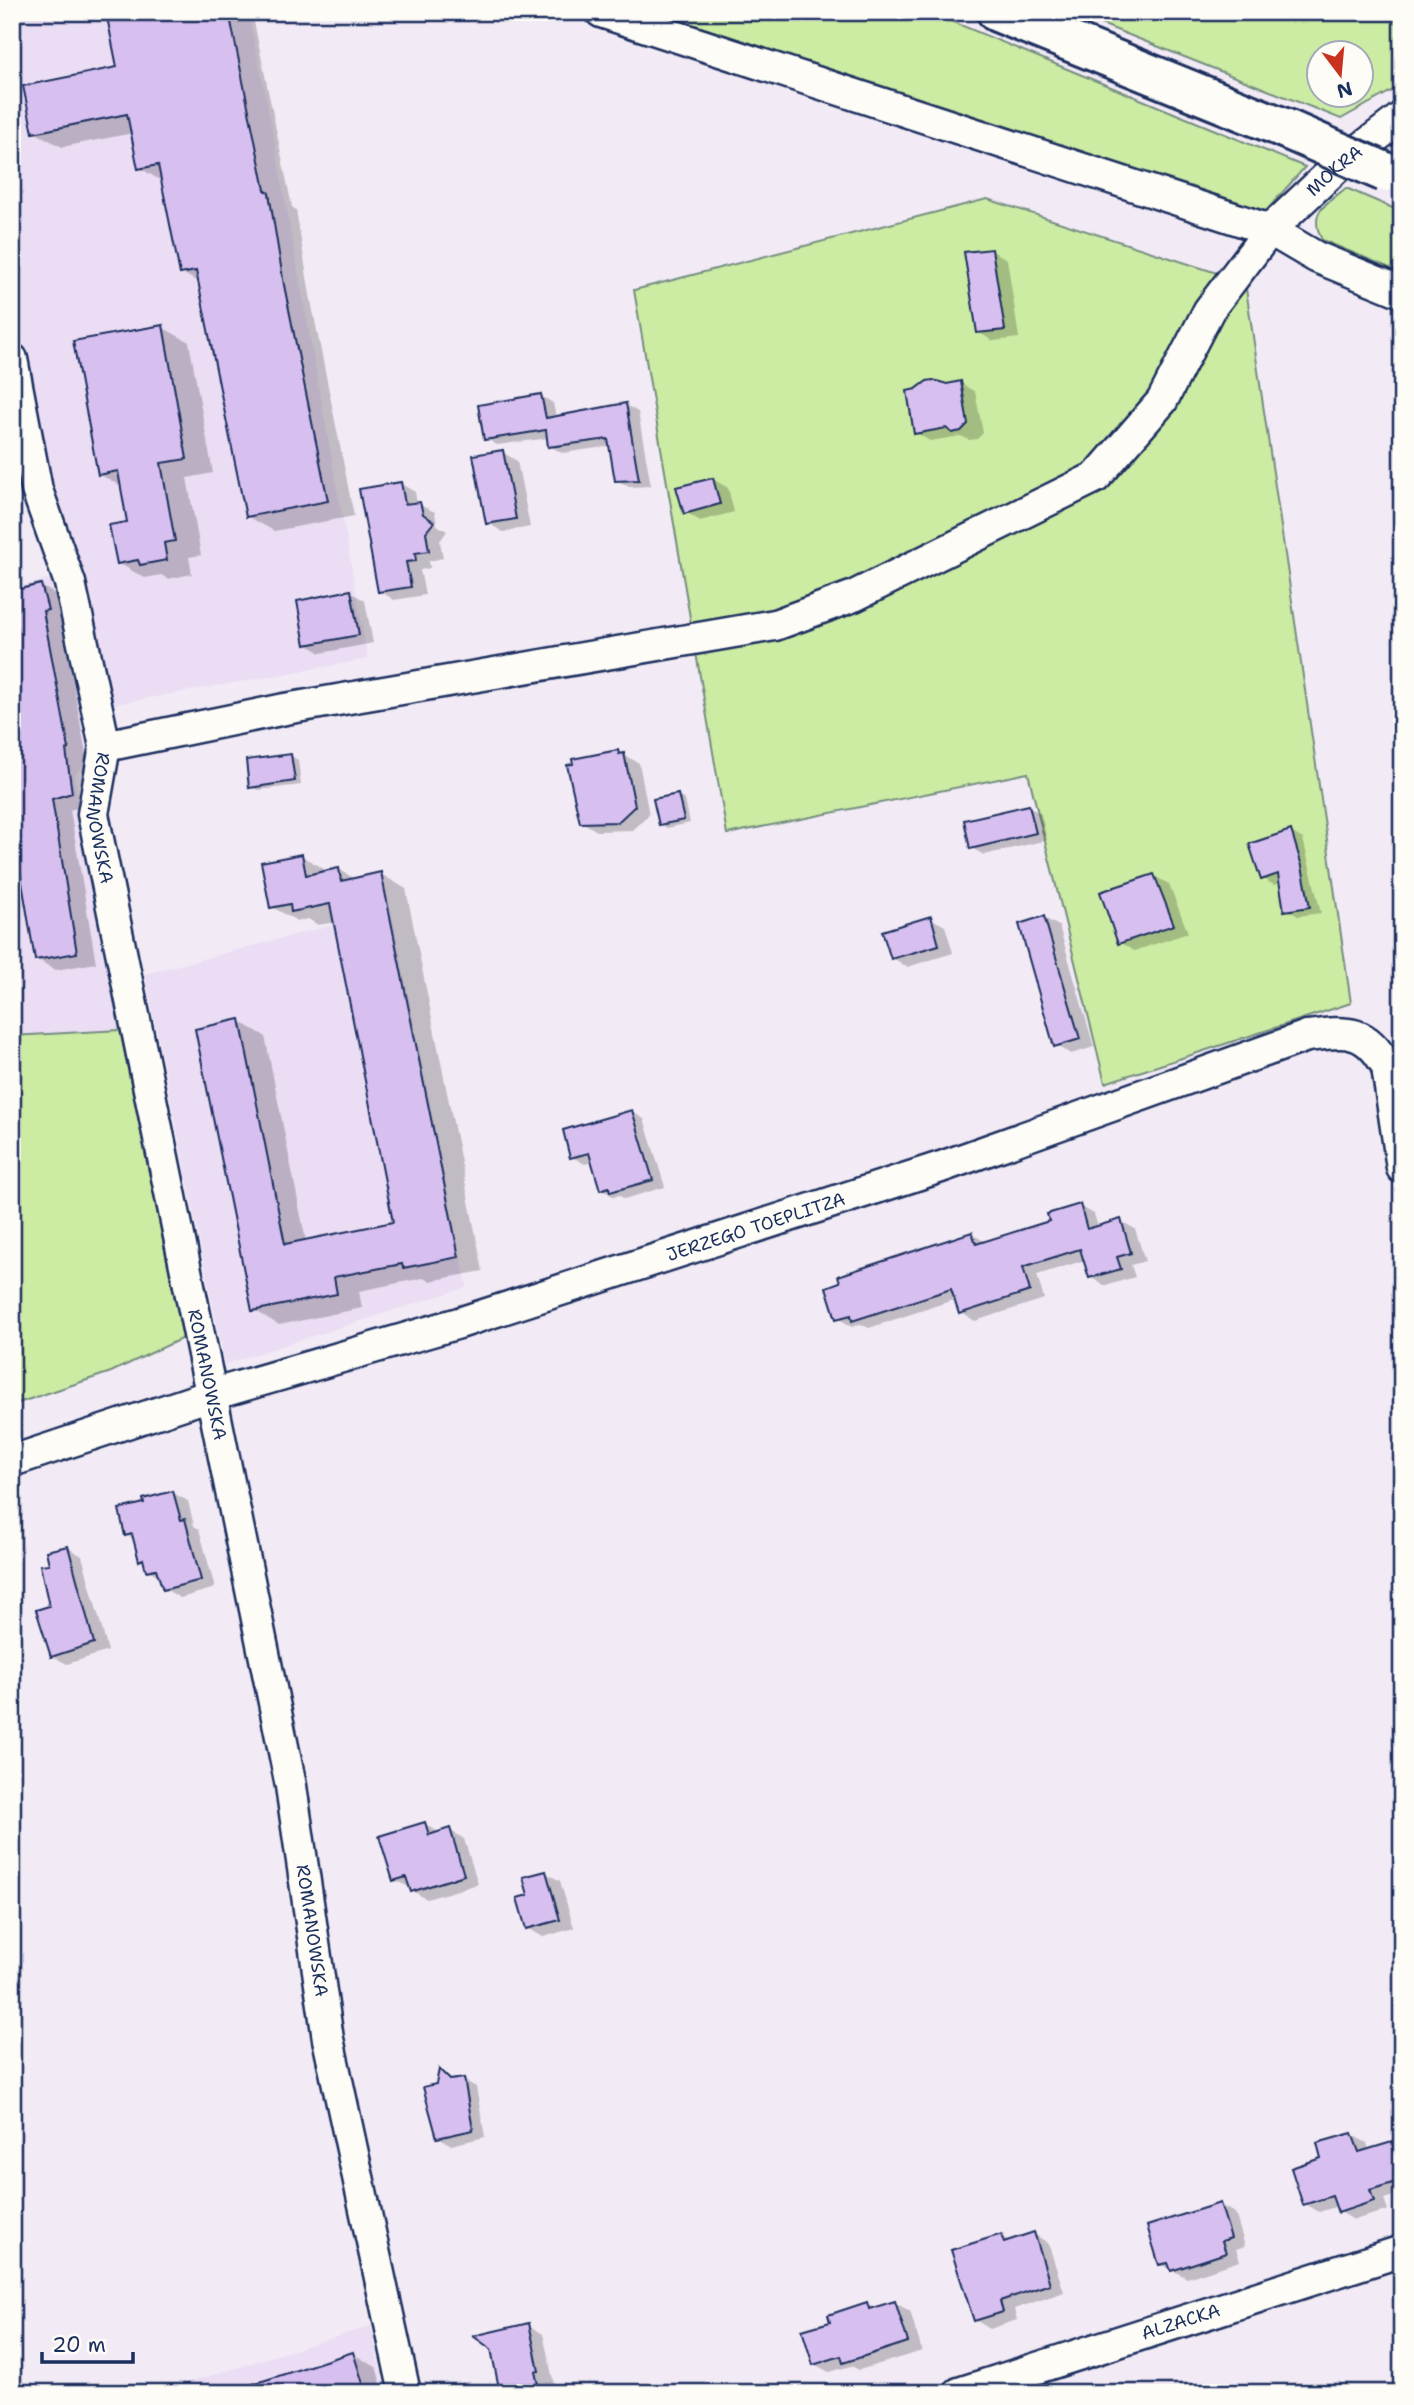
<svg xmlns="http://www.w3.org/2000/svg" width="1414" height="2405" font-family="'Shantell Sans',sans-serif">
  <style>
    .built { fill: #eaddf4 }
    .green { fill: #cceba3; stroke: #748d80; stroke-width: 2; fill-rule: evenodd }
    .shadow { fill: #0003 }
    .building { fill: #d7c0f0; stroke: #1b2f5e; stroke-width: 2 }
    .lines { fill: none; stroke-linecap: round; stroke-linejoin: round }
    .street-casing { stroke: #1b2f5e; stroke-width: 35 }
    .primary-casing { stroke: #1b2f5e; stroke-width: 44 }
    .street { stroke: #fdfcf7; stroke-width: 30 }
    .primary { stroke: #fdfcf7; stroke-width: 38 }
    .primary-bridge-casing { stroke: #1b2f5e; stroke-width: 44; stroke-linecap: butt }
    .primary-bridge { stroke: #fdfcf7; stroke-width: 38 }
    .labels { text-anchor: middle; stroke-width: 5; stroke-linejoin: round; paint-order: stroke }
    .street-label { font-size: 18px; fill: #1b2f5e; stroke: #fdfcf7 }
  </style>
  <rect width="100%" height="100%" fill="#f2eaf5"/>
  <filter id="ink" filterUnits="userSpaceOnUse"><feTurbulence type="fractalNoise" baseFrequency=".0143" numOctaves="2"/><feDisplacementMap in="SourceGraphic" scale="14" xChannelSelector="R" yChannelSelector="G"/><feConvolveMatrix kernelMatrix="1 2 1 2 8 2 1 2 1" color-interpolation-filters="sRGB"/></filter>
  <g filter="url(#ink)">
    <g class="built">
      <polygon points="12,12 248,12 270,116 368,659 109,705 63,533 12,284"/>
      <polygon points="57,577 93,755 74,776 120,1030 12,1036 12,588"/>
      <polygon points="391,910 467,1287 225,1364 145,974"/>
      <polygon points="371,2326 385,2393 155,2393"/>
    </g>
    <g class="green">
      <polygon points="655,12 929,12 1305,167 1266,211"/>
      <path d="M 1071,12 L 1389,12 L 1402,29 L 1402,85 L 1341,119 ZM 1320,52 L 1362,52 L 1362,94 L 1320,94 Z"/>
      <path d="M 1346,188 L 1402,212 L 1402,273 L 1322,240 C 1308,211 1325,205 1346,188 Z"/>
      <polygon points="987,199 1245,282 1351,1003 1105,1083 1028,773 727,834 634,290"/>
      <polygon points="120,1030 183,1338 111,1372 12,1405 12,1036"/>
    </g>
    <g class="shadow">
      <polygon points="108,12 252,12 292,207 296,210 311,301 354,516 274,531 247,516 200,283 182,273 163,182 140,168 133,133 62,147 34,132 119,69"/>
      <polygon points="992,251 1007,259 1019,338 993,341 978,332"/>
      <polygon points="162,327 189,342 213,473 187,478 201,555 189,557 192,574 168,579 161,575 145,578 118,563 129,523 122,487 99,474"/>
      <polygon points="960,383 975,392 983,433 977,439 969,440 961,436 930,441 916,433 946,386"/>
      <polygon points="541,396 553,403 556,418 626,405 638,412 651,486 629,487 617,480 611,446 562,453 550,446 549,438 497,445 485,438"/>
      <polygon points="502,452 517,461 530,527 503,532 488,523"/>
      <polygon points="713,479 728,488 734,512 700,521 686,512"/>
      <polygon points="401,484 415,492 417,504 435,512 437,525 447,531 440,541 443,558 429,561 430,568 420,570 425,595 394,600 380,591"/>
      <polygon points="12,582 15,592 41,586 60,597 66,620 62,622 87,760 85,760 91,804 70,810 96,963 56,970 36,959 12,775"/>
      <polygon points="351,592 365,601 373,643 321,653 306,644"/>
      <polygon points="618,752 639,763 649,815 633,830 597,831 582,822"/>
      <polygon points="291,756 298,760 301,785 258,790 251,787"/>
      <polygon points="678,796 685,800 690,823 667,828 660,824"/>
      <polygon points="1029,807 1041,814 1047,840 984,855 972,848"/>
      <polygon points="1291,832 1303,839 1321,913 1298,916 1286,909 1281,883 1274,885 1262,878"/>
      <polygon points="302,856 327,871 339,869 356,880 381,874 406,889 483,1271 430,1281 423,1278 359,1291 362,1308 279,1325 254,1310 239,1021 265,1036 306,1241 395,1223 335,922 318,925 308,919 297,921 272,907"/>
      <polygon points="1154,876 1169,884 1188,933 1134,951 1119,942"/>
      <polygon points="930,918 945,926 953,953 907,967 893,958"/>
      <polygon points="1044,918 1059,926 1094,1047 1071,1054 1056,1045"/>
      <polygon points="632,1112 644,1119 665,1187 624,1199 619,1195 614,1197 602,1189 594,1162 585,1164 572,1157"/>
      <polygon points="1079,1206 1094,1214 1098,1227 1121,1221 1135,1229 1145,1261 1131,1265 1135,1277 1105,1286 1090,1277 1085,1260 1037,1275 1044,1299 975,1321 960,1312 956,1299 869,1328 861,1324 852,1327 838,1318 972,1234 987,1243 1051,1222"/>
      <polygon points="173,1493 188,1501 194,1526 199,1529 215,1588 180,1598 165,1589 161,1577 148,1570 145,1562 141,1559 135,1540 126,1535 146,1504"/>
      <polygon points="68,1548 82,1556 108,1651 67,1664 52,1656 51,1565"/>
      <polygon points="425,1824 440,1833 450,1830 464,1839 478,1884 427,1899 412,1891 411,1888 394,1880"/>
      <polygon points="546,1873 560,1881 574,1928 543,1937 528,1928"/>
      <polygon points="440,2072 455,2081 463,2080 476,2087 485,2137 451,2145 439,2137 438,2085"/>
      <polygon points="1352,2135 1367,2143 1369,2150 1392,2144 1402,2149 1402,2193 1384,2199 1388,2210 1354,2220 1340,2212 1338,2206 1319,2212 1304,2203 1323,2159"/>
      <polygon points="1220,2205 1235,2213 1245,2246 1236,2249 1240,2261 1187,2278 1161,2264"/>
      <polygon points="1034,2234 1048,2243 1064,2292 1014,2309 1017,2320 990,2329 975,2320 1001,2236 1010,2241"/>
      <polygon points="895,2303 910,2311 922,2351 859,2370 851,2366 829,2372 814,2364 833,2323 867,2304 875,2309"/>
      <polygon points="528,2325 543,2334 556,2393 502,2393"/>
      <polygon points="353,2354 376,2367 384,2393 231,2393"/>
    </g>
    <g class="building">
      <polygon points="106,12 229,12 265,190 269,193 284,285 328,501 246,517 196,271 180,274 158,165 138,169 127,114 33,133 23,86 117,67"/>
      <polygon points="992,249 1005,330 977,333 964,252"/>
      <polygon points="163,325 187,459 161,463 175,541 164,543 167,560 140,565 138,560 117,564 109,525 127,522 118,471 98,475 73,341"/>
      <polygon points="933,380 947,384 961,381 968,424 961,431 952,433 946,428 914,434 907,391 916,389 927,381"/>
      <polygon points="541,394 546,418 626,403 639,480 615,481 608,439 548,447 546,430 484,440 478,405"/>
      <polygon points="503,450 516,519 486,524 473,455"/>
      <polygon points="713,478 720,504 684,514 676,487"/>
      <polygon points="401,482 405,504 420,502 423,514 434,522 426,532 429,551 415,553 416,561 406,562 411,587 378,592 359,489"/>
      <polygon points="41,584 48,610 43,611 69,749 66,750 72,793 52,799 77,953 35,960 12,823 12,591"/>
      <polygon points="351,590 359,635 305,645 297,601"/>
      <polygon points="618,750 619,754 624,753 635,806 618,822 580,823 567,765 573,764 572,759"/>
      <polygon points="291,754 295,781 249,788 246,760"/>
      <polygon points="678,794 684,820 659,825 653,799"/>
      <polygon points="1029,805 1036,833 970,849 964,820"/>
      <polygon points="1291,830 1302,866 1310,907 1284,911 1278,874 1261,880 1249,844"/>
      <polygon points="302,854 306,875 339,868 341,881 381,872 459,1257 403,1268 402,1264 334,1277 337,1294 252,1311 195,1029 240,1019 285,1244 393,1222 330,904 291,912 290,904 270,908 261,862"/>
      <polygon points="1154,874 1174,925 1118,944 1100,892"/>
      <polygon points="931,916 939,945 891,959 882,931"/>
      <polygon points="1044,916 1080,1039 1054,1047 1019,924"/>
      <polygon points="632,1110 653,1180 610,1192 609,1187 600,1190 589,1153 570,1158 563,1130"/>
      <polygon points="1080,1204 1087,1229 1121,1219 1131,1253 1117,1257 1121,1269 1089,1278 1080,1249 1023,1267 1030,1291 959,1314 951,1289 852,1321 851,1315 836,1319 826,1287 840,1282 838,1276 972,1232 976,1244 1049,1221 1047,1214"/>
      <polygon points="173,1491 181,1520 185,1519 201,1580 163,1590 156,1569 146,1571 143,1559 139,1561 132,1534 125,1536 119,1509 144,1503 143,1499"/>
      <polygon points="68,1546 94,1643 51,1657 36,1610 49,1606 40,1565 49,1564 46,1551"/>
      <polygon points="425,1822 429,1835 450,1828 464,1875 411,1892 406,1877 393,1881 379,1836"/>
      <polygon points="546,1871 560,1920 526,1929 517,1898 528,1895 523,1877"/>
      <polygon points="439,2069 450,2080 464,2078 473,2130 437,2138 423,2087 436,2084"/>
      <polygon points="1352,2133 1359,2152 1392,2142 1402,2180 1370,2190 1374,2201 1338,2213 1332,2196 1303,2205 1291,2168 1321,2158 1317,2143"/>
      <polygon points="1220,2203 1231,2238 1222,2241 1226,2253 1171,2271 1168,2263 1159,2265 1147,2226"/>
      <polygon points="1034,2232 1050,2284 1000,2301 1003,2312 974,2321 951,2250 1002,2234 1004,2242"/>
      <polygon points="895,2301 908,2342 843,2363 841,2356 813,2365 802,2330 830,2322 828,2315 867,2302 869,2309"/>
      <polygon points="529,2323 539,2371 535,2372 540,2393 500,2393 491,2349 473,2336"/>
      <polygon points="353,2352 366,2393 242,2393 241,2388"/>
    </g>
    <g class="lines">
      <g class="street-casing">
        <g id="street">
          <polyline points="601,12 1270,230 1316,257 1402,292"/>
          <path id="s1" d="M 12,359 L 37,490 L 70,583 L 105,746 L 93,814 L 291,1786 L 328,2039 L 405,2393"/>
          <path id="s2" d="M 105,746 L 285,709 L 775,625 L 854,596 L 1096,477 L 1162,401 L 1209,310 L 1270,230 L 1337,167 L 1402,117"/>
          <path id="s3" d="M 12,1461 L 211,1395 L 459,1323 L 941,1167 L 1307,1036 C 1347,1031 1366,1028 1387,1067 L 1402,1168"/>
          <path id="s4" d="M 959,2393 L 1402,2251"/>
        </g>
      </g>
      <g class="primary-casing">
        <polyline id="primary" points="997,12 1284,128"/>
      </g>
      <use href="#street" class="street"/>
      <use href="#primary" class="primary"/>
      <g class="primary-bridge-casing">
        <polyline id="primary-bridge" points="1284,128 1385,172"/>
      </g>
      <use href="#primary-bridge" class="primary-bridge"/>
    </g>
  </g>
  <g class="labels">
    <g class="street-label">
      <text dy="6" stroke="none"><textPath href="#s2" startOffset="1426">MOKRA</textPath></text>
      <text dy="6" stroke="none"><textPath href="#s1" startOffset="472">ROMANOWSKA</textPath></text>
      <text dy="6" stroke="none"><textPath href="#s3" startOffset="780">JERZEGO TOEPLITZA</textPath></text>
      <text dy="6" stroke="none"><textPath href="#s1" startOffset="1040">ROMANOWSKA</textPath></text>
      <text dy="6" stroke="none"><textPath href="#s1" startOffset="1606">ROMANOWSKA</textPath></text>
      <text dy="6" stroke="none"><textPath href="#s4" startOffset="233">ALZACKA</textPath></text>
    </g>
  </g>
  <rect width="1414" height="2405" fill="none" stroke="#fdfcf7" stroke-width="42"/>
  <rect x="21" y="21" width="1372" height="2363" fill="none" stroke="#1b2f5e" stroke-width="2.5" filter="url(#ink)"/>
  <g transform="translate(1340 74) rotate(164)"><circle r="33" fill="#fdfcf7" stroke="#a3aaba" stroke-width="2"/>
  <path d="M0-5L12 26L0 18L-12 26Z" fill="#c8321e"/>
  <text y="-10" font-size="19" font-weight="bold" text-anchor="middle" fill="#1b2f5e">N</text>
  </g>
  <path d="M42 2352v10h91v-10" fill="none" stroke="#1b2f5e" stroke-width="3.5"/>
  <text x="52" y="2352" font-size="21" fill="#1b2f5e" stroke="#fdfcf7" stroke-width="5" paint-order="stroke">20 m</text>
</svg>
